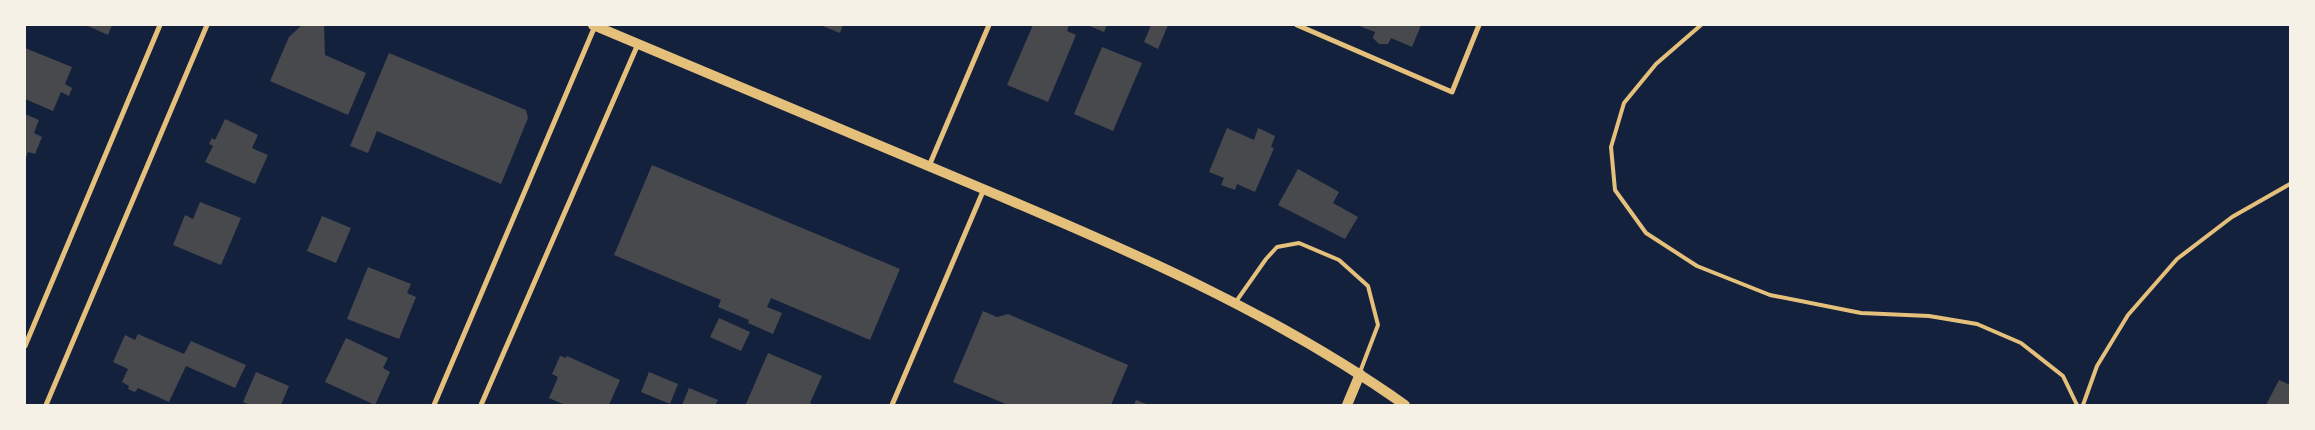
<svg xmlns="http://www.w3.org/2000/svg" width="2315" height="430" font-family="'Work Sans',sans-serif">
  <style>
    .building { fill: #48494c }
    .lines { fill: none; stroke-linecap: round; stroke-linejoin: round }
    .service { stroke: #e5c07b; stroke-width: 4 }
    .minor { stroke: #e5c07b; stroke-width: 5 }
    .secondary { stroke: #e5c07b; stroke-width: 10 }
  </style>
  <rect width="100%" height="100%" fill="#14213d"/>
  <g class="building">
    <polygon points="86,25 112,25 108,35"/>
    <polygon points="302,25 324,25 325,55 366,73 348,115 270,81 289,37"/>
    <polygon points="820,25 843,25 840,33"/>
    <polygon points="1033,25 1069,25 1067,31 1076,35 1048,102 1007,85"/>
    <polygon points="1087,25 1107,25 1104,32"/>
    <polygon points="1151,25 1168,25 1158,49 1144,42"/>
    <polygon points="1357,25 1421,25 1412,47 1391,38 1388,44 1379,44 1373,38 1375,32"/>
    <polygon points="1102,47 1142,63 1113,131 1074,114"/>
    <polygon points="25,48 72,67 65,84 72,88 69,96 61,92 53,111 25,99"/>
    <polygon points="389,53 526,110 528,118 501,184 377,131 368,153 350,146"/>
    <polygon points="25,114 39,120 34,133 42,137 35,154 28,152 25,160"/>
    <polygon points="225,119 258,135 252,148 268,155 255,184 205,162 213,146 209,144 212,138 215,140"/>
    <polygon points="1227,128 1254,140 1258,128 1275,136 1271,147 1274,148 1255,192 1237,184 1235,190 1221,185 1224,178 1209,172"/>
    <polygon points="652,165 900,269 870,340 771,298 767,307 782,313 773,334 748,323 749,320 718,307 721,300 614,255"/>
    <polygon points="1298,169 1339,192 1333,203 1358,217 1345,239 1278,205"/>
    <polygon points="200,202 241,218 221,265 173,245 185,215 193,219"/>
    <polygon points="322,216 351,228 336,263 307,251"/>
    <polygon points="368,267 411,284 407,293 416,297 399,339 347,319"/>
    <polygon points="983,311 997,317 1008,314 1128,365 1111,405 1008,405 953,382"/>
    <polygon points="719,318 750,332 741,351 710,337"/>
    <polygon points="138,334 184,354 191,341 246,365 235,388 186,366 169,402 138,388 135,392 128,389 129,386 122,382 128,369 113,362 125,335 135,340"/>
    <polygon points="346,338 388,358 383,368 390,372 375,405 325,382"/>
    <polygon points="768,353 822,376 810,403 815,405 746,404"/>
    <polygon points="560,356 566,358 567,356 620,380 609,405 565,405 549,398 558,377 552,374"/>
    <polygon points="256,372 289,386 281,405 250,405 243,402"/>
    <polygon points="649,372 678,384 670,404 641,392"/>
    <polygon points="2279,380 2290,385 2290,405 2266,405"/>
    <polygon points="689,388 718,400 715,405 682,405"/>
    <polygon points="1136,400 1149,405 1134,405"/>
  </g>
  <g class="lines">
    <g class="service">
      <polyline points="1701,25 1656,64 1624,103 1611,147 1615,190 1646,233 1697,266 1770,295 1861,313 1929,316 1977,324 2021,343 2063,376 2077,405"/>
      <polyline points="1235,303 1266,259 1277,247 1299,243 1339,260 1368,286 1378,325 1360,372"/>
      <polyline points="2083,405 2097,366 2128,315 2177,259 2232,217 2290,184"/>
    </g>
    <g class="minor">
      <polyline points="1297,25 1452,92 1479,25"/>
      <polyline points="929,166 989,25"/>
      <polyline points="25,346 160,25"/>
      <polyline points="46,405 207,25"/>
      <polyline points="434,405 595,26"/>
      <polyline points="481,405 638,44"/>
      <polyline points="892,405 984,189"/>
    </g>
    <g class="secondary">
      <path d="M 593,25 C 720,79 848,132 976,186 C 1124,248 1273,312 1405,405"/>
      <polyline points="1347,405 1360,374"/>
    </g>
  </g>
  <rect width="2315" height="430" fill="none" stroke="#f6f1e7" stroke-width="52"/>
</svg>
